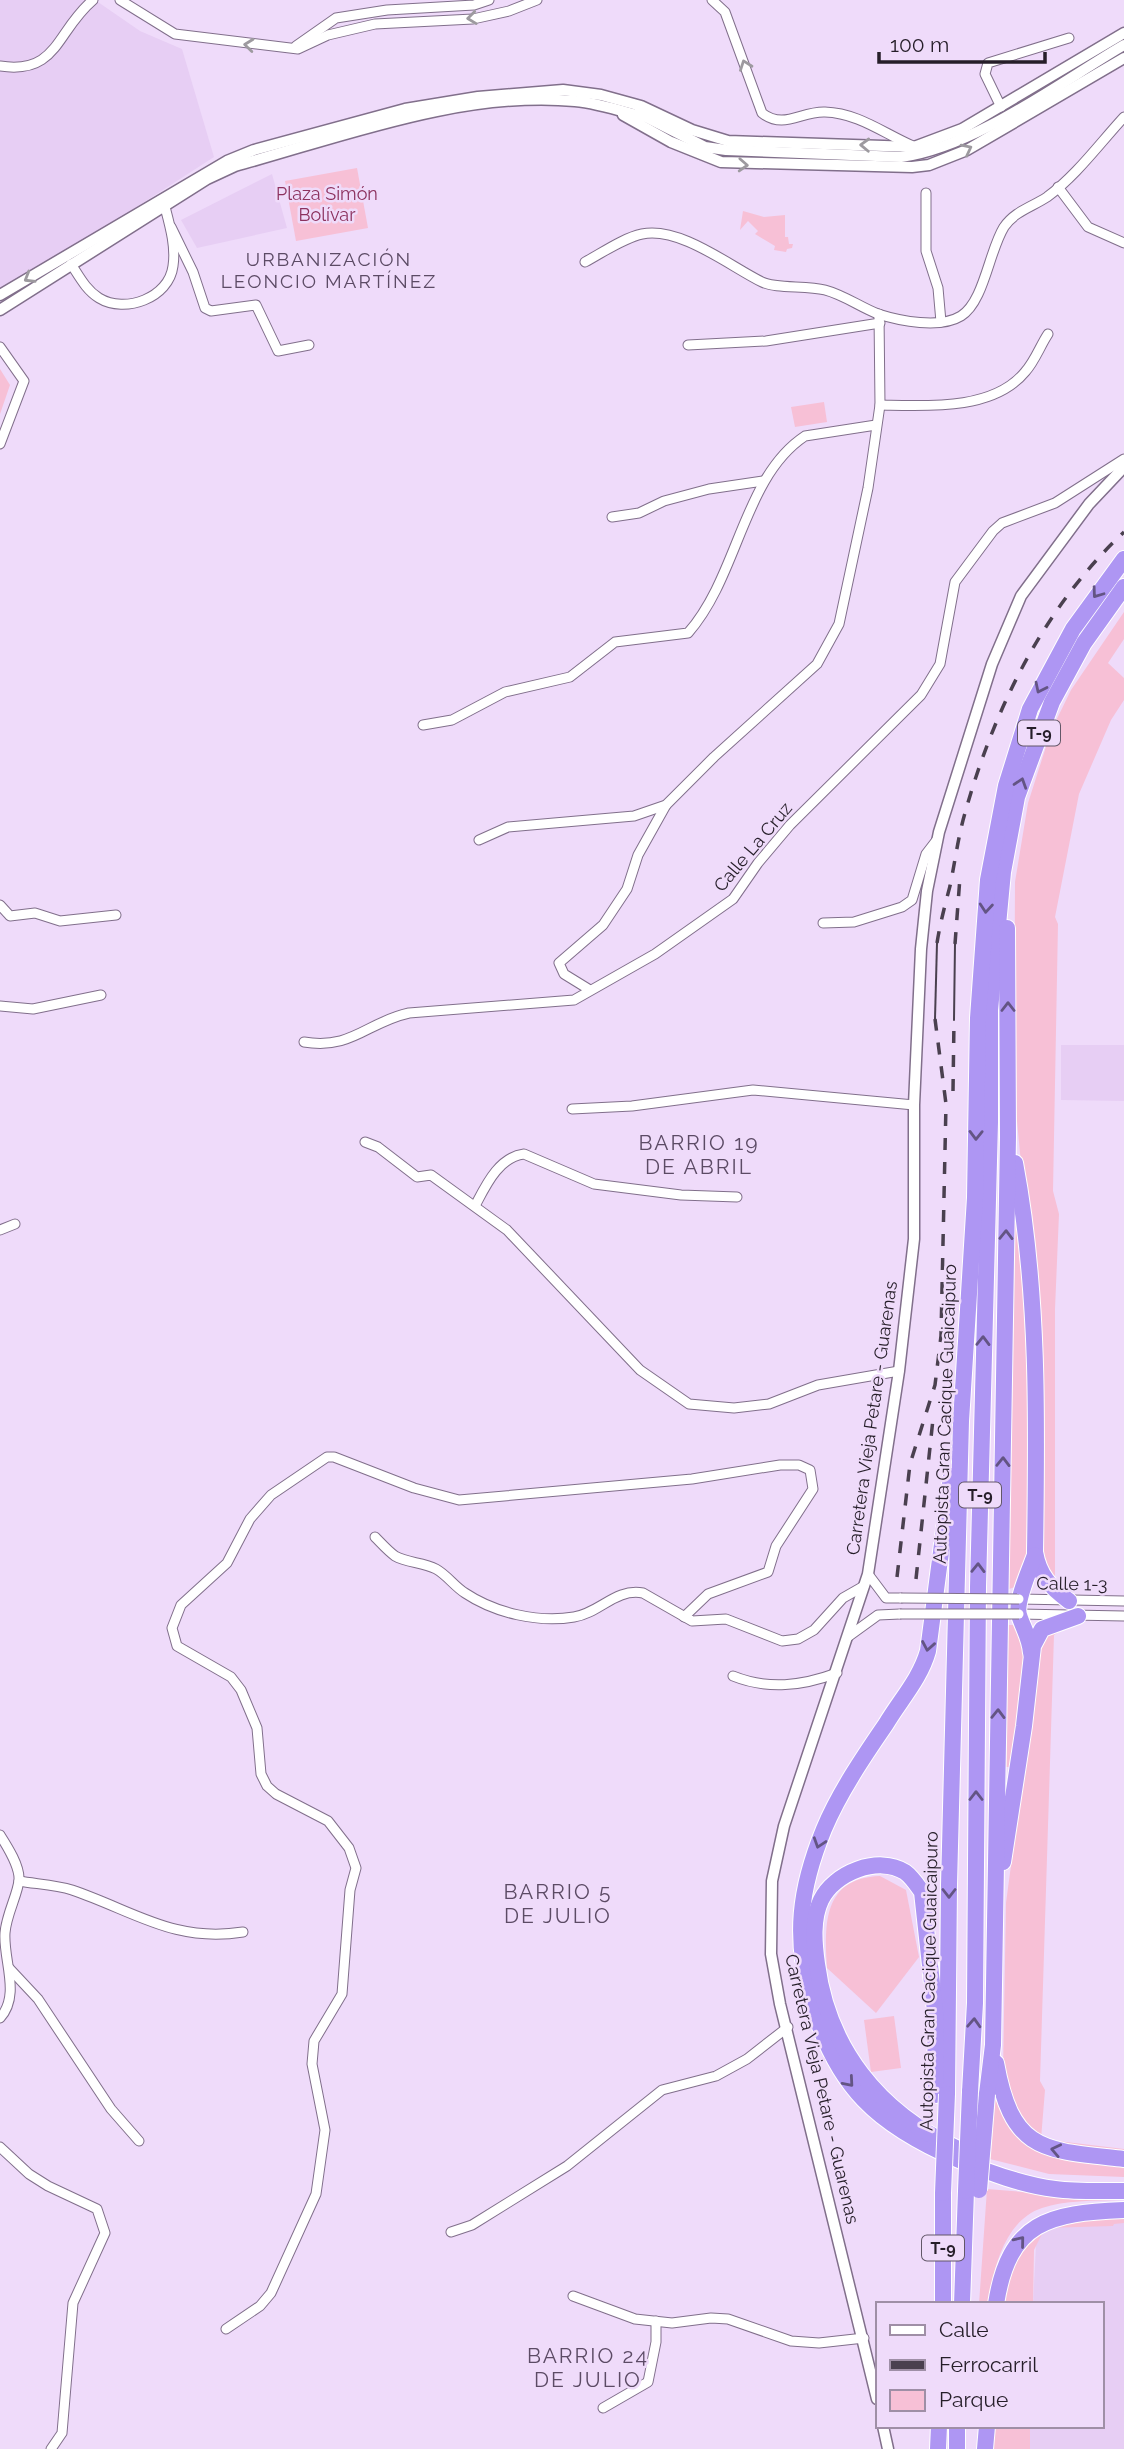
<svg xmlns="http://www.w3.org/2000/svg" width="1124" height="2449" font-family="Raleway,sans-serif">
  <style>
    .built { fill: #e7cef4 }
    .green { fill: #f7c0d6 }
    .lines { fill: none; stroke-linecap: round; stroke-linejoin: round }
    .minor-casing { stroke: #816f8b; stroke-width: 11 }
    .tertiary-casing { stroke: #816f8b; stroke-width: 13 }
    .motorway-casing { stroke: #fff; stroke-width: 18 }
    .minor { stroke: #fff; stroke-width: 9 }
    .tertiary { stroke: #fff; stroke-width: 10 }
    .motorway { stroke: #ae96f3; stroke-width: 16 }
    .tram { stroke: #4a404f; stroke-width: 2 }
    .rail { stroke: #4a404f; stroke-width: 3.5; stroke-dasharray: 12 12; stroke-linecap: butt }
    .minor-bridge-casing { stroke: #816f8b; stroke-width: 11; stroke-linecap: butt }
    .motorway-bridge-casing { stroke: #fff; stroke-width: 18; stroke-linecap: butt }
    .minor-bridge { stroke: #fff; stroke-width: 9 }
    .motorway-bridge { stroke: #ae96f3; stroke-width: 16 }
    .oneway { stroke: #9d9a9f }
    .oneway2 { stroke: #635484 }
    .labels { text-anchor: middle; stroke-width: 5; stroke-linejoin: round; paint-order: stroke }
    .shield { fill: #efdbfa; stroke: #625768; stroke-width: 2 }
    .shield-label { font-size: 16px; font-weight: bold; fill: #261e29 }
    .park-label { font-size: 18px; fill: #8c315e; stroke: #efdbfa }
    .street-label { font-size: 18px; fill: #261e29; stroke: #efdbfa }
    .neighbourhood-label { font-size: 19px; letter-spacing: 2px; fill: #5c4b65; stroke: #efdbfa }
    .quarter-label { font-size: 21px; letter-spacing: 2px; fill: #5c4b65; stroke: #efdbfa }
  </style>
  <rect width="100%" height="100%" fill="#efdbfa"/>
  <g class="built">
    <polygon points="0,0 95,0 140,31 182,49 214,157 0,295"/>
    <polygon points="272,174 287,228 197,248 181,220"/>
    <polygon points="1061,1045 1124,1045 1124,1101 1061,1100"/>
    <polygon points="1124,2219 1124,2449 1029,2449 1029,2426 1101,2426 1101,2304 1033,2304 1037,2226"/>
  </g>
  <g class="green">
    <polygon points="357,168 368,228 296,241 285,181"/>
    <polygon points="743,211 764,217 785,215 785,237 788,237 789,244 793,244 792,248 787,249 786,252 774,250 775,246 755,234 758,231 748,221 740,230"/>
    <polygon points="0,369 10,385 0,414"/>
    <polygon points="824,402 827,422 795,427 791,407"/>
    <polygon points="1124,612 1124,639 1108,663 1124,678 1124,700 1111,720 1079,794 1055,917 1058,924 1053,1191 1059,1214 1055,1309 1055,1579 1074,1589 1063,1589 1043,1569 1042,1559 1044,1425 1041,1376 1014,1089 1015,882 1028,803 1051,731 1071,690"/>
    <polygon points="1016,1209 1029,1317 1029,1552 1015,1587 1009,1589 1011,1210"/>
    <polygon points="1072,1624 1054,1635 1040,2081 1045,2090 1041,2139 1124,2149 1124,2156 1066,2150 1047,2145 1031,2135 1011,2107 1003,2070 1006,1903 1041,1640 1053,1629"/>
    <polygon points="1003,1625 1017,1625 1024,1654 1011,1767 1001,1767"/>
    <path d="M 880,1876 L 906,1890 L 919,1957 L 876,2013 L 827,1968 C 824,1924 823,1878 880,1876 Z"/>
    <polygon points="894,2016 901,2068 871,2072 864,2020"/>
    <polygon points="993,2096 1013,2130 1124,2163 1124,2177 1049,2174 990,2159"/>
    <path d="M 987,2189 L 1118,2200 C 1094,2201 1065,2200 1042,2208 C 1005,2220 992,2270 989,2304 L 979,2304 Z"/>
    <path d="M 1124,2215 L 1124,2223 L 1114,2224 L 1113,2226 L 1045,2228 L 1034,2250 L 1033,2304 L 1002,2304 C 1011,2220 1053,2219 1124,2215 Z"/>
    <polygon points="991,2426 1030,2426 1030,2449 990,2449"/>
  </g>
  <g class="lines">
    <g class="minor-casing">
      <g id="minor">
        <polyline points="120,0 175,34 298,49 328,35 375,24 473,19 509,11 537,0"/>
        <path d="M 712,0 L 725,12 L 762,113 C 784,130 801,111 825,112 C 858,113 883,133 913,146"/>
        <polyline points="296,46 336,18 387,10 474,5 489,0"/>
        <path d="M 0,66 C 58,75 56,31 93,0"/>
        <polyline points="1001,107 985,74 988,63 1069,38"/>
        <polyline points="1058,187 1088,227 1124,243"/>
        <polyline points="926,193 926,251 938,288 941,322"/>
        <polyline points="171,227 193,272 205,308 211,311 256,305 278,351 309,345"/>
        <path d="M 585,262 C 602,253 623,238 642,234 C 680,226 731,267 762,282 C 776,289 807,285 825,290 C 844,295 860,307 878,314 C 900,321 940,329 961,316 C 984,302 989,251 1004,227 C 1015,211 1032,207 1047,197 C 1076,176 1100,143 1124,117"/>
        <path d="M 71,264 C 79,276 86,290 99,298 C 125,314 169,298 173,266 C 176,247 170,226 165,207"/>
        <polyline points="688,345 766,341 880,323"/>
        <polyline points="0,347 24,381 0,444"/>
        <path d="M 880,405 C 926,406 993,411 1025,372 C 1035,361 1040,346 1048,334"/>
        <polyline points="612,517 639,513 664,501 709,489 763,481"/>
        <path d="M 423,725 L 452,720 L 505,692 L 570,677 L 615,642 L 688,633 C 739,575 743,477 805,436 L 876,425"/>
        <polyline points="479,840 508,827 634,816 666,805 714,757 817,664 839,624 868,488 880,405 879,314"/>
        <polyline points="0,905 10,916 35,913 60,921 116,915"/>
        <polyline points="823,923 854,922 902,907 912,900 926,854 936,841"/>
        <polyline points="590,990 564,974 559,963 603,925 627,889 638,855 666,805"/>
        <polyline points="0,1006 33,1009 101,995"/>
        <path d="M 304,1042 C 352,1050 367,1022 409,1013 L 574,1000 L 655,954 L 733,899 L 758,863 L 790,825 L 921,695 L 940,664 L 955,582 L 993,531 L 1002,523 L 1055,503 L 1124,459"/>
        <polyline points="572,1109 632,1106 753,1090 914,1105"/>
        <polyline points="365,1142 378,1147 417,1177 431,1175 507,1230 640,1370 689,1404 734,1408 769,1404 818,1385 899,1371"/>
        <path d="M 476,1204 C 486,1185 499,1157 524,1154 L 594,1184 L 681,1195 L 737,1197"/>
        <polyline points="0,1230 15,1224"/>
        <path d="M 375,1537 C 381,1543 388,1551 395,1556 C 407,1563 423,1562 436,1569 C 447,1575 454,1586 465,1593 C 495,1613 538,1623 574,1617 C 600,1613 615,1588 643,1593 L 692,1621 L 726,1619 L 782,1641 L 798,1639 L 814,1630 L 843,1598 L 864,1586"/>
        <polyline points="868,1574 886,1598 901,1598"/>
        <polyline points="1019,1599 1124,1601"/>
        <polyline points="1019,1614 1124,1616"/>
        <polyline points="849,1636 878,1615 900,1614"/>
        <path d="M 733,1676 C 768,1690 802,1686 837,1673"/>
        <path d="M 0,1835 C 7,1846 20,1866 19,1880 C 18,1894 6,1915 5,1933 C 3,1960 21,1995 0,2018"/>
        <path d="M 19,1881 C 36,1884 56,1885 72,1890 C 134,1911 174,1943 243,1932"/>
        <polyline points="9,1968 38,1999 111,2109 139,2141"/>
        <polyline points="0,2147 29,2174 48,2186 97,2209 105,2233 73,2303 62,2433 51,2449"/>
        <polyline points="451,2232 472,2225 567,2166 662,2090 716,2076 747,2059 788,2027"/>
        <polyline points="573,2296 635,2319 672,2323 711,2318 728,2319 791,2341 819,2343 864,2338"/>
        <polyline points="226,2329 260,2306 271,2293 316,2194 325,2130 312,2064 314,2041 342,1994 350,1890 356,1868 349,1848 328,1821 276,1794 267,1786 261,1774 257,1728 241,1690 231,1677 177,1646 172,1628 181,1605 227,1563 250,1519 271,1495 327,1457 334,1457 414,1488 459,1500 692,1479 780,1465 799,1465 810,1470 813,1489 776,1546 768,1572 708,1594 684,1617"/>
        <polyline points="603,2408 648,2382 656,2342 656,2321"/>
      </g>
    </g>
    <g class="tertiary-casing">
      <g id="tertiary">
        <path d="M 638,113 L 705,147 L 726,150 L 901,157 C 975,147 1059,83 1124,45"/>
        <polyline points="623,115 671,142 721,162 912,167 929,165 967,150 1124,58"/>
        <polyline points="0,295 227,161 254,150 405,109 478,97 563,90 601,95 641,106 692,130 728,141 914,147 962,129 1124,33"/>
        <path d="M 0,310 L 207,179 L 235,166 C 341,137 464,90 575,101 C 598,103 621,111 643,117"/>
        <polyline points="877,2399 780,2004 771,1954 772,1881 784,1826 868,1574 899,1371 914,1239 914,1105 921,949 927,891 939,832 992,664 1021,596 1089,504 1124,467"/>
        <polyline points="883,2426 888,2449"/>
      </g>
    </g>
    <g class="motorway-casing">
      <g id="motorway">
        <path d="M 1015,1163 C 1039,1292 1037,1422 1035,1552 C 1039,1575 1050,1587 1069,1601"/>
        <path d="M 951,1476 L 928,1651 C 920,1679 901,1699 886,1724 C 864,1756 839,1793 824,1829 C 799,1890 794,1937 811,2000 C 836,2087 877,2125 959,2160 C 990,2173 1022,2185 1055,2189 C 1077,2192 1101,2191 1124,2191"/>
        <path d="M 1031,1653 C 1030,1638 1023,1628 1019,1615 C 1015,1602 1030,1569 1035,1555"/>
        <polyline points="1003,1862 1024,1726 1033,1646 1042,1629 1078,1616"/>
        <path d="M 996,2063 C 1012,2153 1044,2150 1124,2159"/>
        <polyline points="970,2092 975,2003 978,1587 990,1122 990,1010 1003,872 1017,797 1052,702 1084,643 1124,587"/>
        <polyline points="947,2094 949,1885 961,1421 975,1198 978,1018 988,880 1006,786 1030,709 1073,629 1124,559"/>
        <polyline points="987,2094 993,2045 1008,1137 1007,928"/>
        <path d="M 936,2095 L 935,2011 L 922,1892 C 917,1885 912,1877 905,1872 C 878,1855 834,1873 821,1900 C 812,1919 814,1943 817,1964 C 828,2049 879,2112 956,2148"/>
        <polyline points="943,2304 943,2193"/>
        <polyline points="962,2304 966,2191"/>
        <path d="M 996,2304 C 1009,2221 1049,2213 1124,2210"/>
        <polyline points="938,2449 939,2426"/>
        <polyline points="957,2449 957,2426"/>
        <polyline points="985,2449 987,2426"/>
      </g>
    </g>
    <use href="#minor" class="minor"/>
    <use href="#tertiary" class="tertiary"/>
    <use href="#motorway" class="motorway"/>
    <g class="tram">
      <polyline points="935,1019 937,943"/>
      <polyline points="954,1020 955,944"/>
    </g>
    <g class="rail">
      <path d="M 937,943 C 940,924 945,905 950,886 C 955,862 958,837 965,813 C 994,709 1044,607 1124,532"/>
      <polyline points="955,944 960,877"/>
      <polyline points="953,1091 954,1020"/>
      <polyline points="897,1577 910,1464 935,1385 941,1336 946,1104 935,1019"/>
      <polyline points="916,1579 933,1419"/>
    </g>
    <g class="minor-bridge-casing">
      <g id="minor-bridge">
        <polyline points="901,1598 1019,1599"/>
        <polyline points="900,1614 1019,1614"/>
      </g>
    </g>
    <g class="motorway-bridge-casing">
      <g id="motorway-bridge">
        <polyline points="979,2190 987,2094"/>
        <polyline points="966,2191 970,2092"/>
        <polyline points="943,2193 947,2094"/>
      </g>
    </g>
    <use href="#minor-bridge" class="minor-bridge"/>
    <use href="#motorway-bridge" class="motorway-bridge"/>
  </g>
  <defs><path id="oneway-chevron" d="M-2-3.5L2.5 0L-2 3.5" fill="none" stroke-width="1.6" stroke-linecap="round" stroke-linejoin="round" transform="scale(1.75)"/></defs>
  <g class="oneway">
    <use href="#oneway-chevron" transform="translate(472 18) rotate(173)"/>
    <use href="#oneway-chevron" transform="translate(249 45) rotate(-174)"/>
    <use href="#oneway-chevron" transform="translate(745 65) rotate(-110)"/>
    <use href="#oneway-chevron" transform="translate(865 145) rotate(-178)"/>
    <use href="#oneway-chevron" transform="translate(967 149) rotate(-27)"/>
    <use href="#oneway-chevron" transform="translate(743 165) rotate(3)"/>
    <use href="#oneway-chevron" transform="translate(29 278) rotate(149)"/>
  </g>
  <g class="oneway2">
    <use href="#oneway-chevron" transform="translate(1097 593) rotate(126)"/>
    <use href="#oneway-chevron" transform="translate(1040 688) rotate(116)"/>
    <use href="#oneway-chevron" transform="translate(1021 783) rotate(-72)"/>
    <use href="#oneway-chevron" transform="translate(986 908) rotate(95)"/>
    <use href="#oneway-chevron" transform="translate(1008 1007) rotate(-90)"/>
    <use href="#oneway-chevron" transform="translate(976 1135) rotate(91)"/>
    <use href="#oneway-chevron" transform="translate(1006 1235) rotate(-89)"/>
    <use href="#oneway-chevron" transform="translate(983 1341) rotate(-89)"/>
    <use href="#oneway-chevron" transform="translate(1003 1462) rotate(-89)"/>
    <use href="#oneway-chevron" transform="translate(978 1568) rotate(-89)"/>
    <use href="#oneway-chevron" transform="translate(928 1646) rotate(100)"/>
    <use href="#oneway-chevron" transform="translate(998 1714) rotate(-89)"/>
    <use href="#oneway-chevron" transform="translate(976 1796) rotate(-90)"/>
    <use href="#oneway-chevron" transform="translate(819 1843) rotate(108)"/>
    <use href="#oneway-chevron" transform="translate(949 1893) rotate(90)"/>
    <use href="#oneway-chevron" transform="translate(974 2023) rotate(-87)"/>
    <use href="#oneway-chevron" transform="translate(849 2082) rotate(49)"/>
    <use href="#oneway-chevron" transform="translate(1056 2150) rotate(-168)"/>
    <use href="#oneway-chevron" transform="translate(1020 2241) rotate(-51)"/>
  </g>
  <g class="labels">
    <g class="shield">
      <rect x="1018" y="720.5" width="42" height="25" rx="5"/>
      <rect x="959" y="1482.5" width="42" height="25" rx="5"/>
      <rect x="922" y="2235.5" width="42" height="25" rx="5"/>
    </g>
    <g class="shield-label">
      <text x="1039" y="739">T-9</text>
      <text x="980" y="1501">T-9</text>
      <text x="943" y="2254">T-9</text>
    </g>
    <g class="park-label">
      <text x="327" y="200">Plaza Simón<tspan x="327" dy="21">Bolívar</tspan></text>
    </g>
    <g class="street-label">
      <text transform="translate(753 847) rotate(-50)" y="6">Calle La Cruz</text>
      <text transform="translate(945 1414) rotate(-88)" y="6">Autopista Gran Cacique Guaicaipuro</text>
      <text transform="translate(872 1418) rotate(-82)" y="6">Carretera Vieja Petare - Guarenas</text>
      <text transform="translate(1072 1584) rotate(1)" y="6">Calle 1-3</text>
      <text transform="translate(929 1981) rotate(-89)" y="6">Autopista Gran Cacique Guaicaipuro</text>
      <text transform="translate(822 2089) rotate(77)" y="6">Carretera Vieja Petare - Guarenas</text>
    </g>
    <g class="neighbourhood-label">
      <text x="329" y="266">URBANIZACIÓN<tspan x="329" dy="22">LEONCIO MARTÍNEZ</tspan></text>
    </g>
    <g class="quarter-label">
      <text x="699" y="1150">BARRIO 19<tspan x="699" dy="24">DE ABRIL</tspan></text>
      <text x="558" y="1899">BARRIO 5<tspan x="558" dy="24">DE JULIO</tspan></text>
      <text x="588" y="2363">BARRIO 24<tspan x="588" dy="24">DE JULIO</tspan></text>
    </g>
  </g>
  <rect x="876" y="2302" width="228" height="126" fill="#efdbfa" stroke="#9f8fa6" stroke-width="2"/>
  <rect x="890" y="2325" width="35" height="10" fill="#ffffff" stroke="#9f8fa6" stroke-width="2"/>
  <text x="939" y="2337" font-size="21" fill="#261e29">Calle</text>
  <rect x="890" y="2360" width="35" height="10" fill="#4a404f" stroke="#9f8fa6" stroke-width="2"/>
  <text x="939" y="2372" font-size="21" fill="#261e29">Ferrocarril</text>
  <rect x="890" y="2390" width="35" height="21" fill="#f7c0d6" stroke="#9f8fa6" stroke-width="2"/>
  <text x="939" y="2407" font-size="21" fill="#261e29">Parque</text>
  <path d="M879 52v10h166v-10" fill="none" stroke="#261e29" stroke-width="3.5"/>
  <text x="890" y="52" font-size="21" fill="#261e29" stroke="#efdbfa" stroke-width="5" paint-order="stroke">100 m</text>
</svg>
